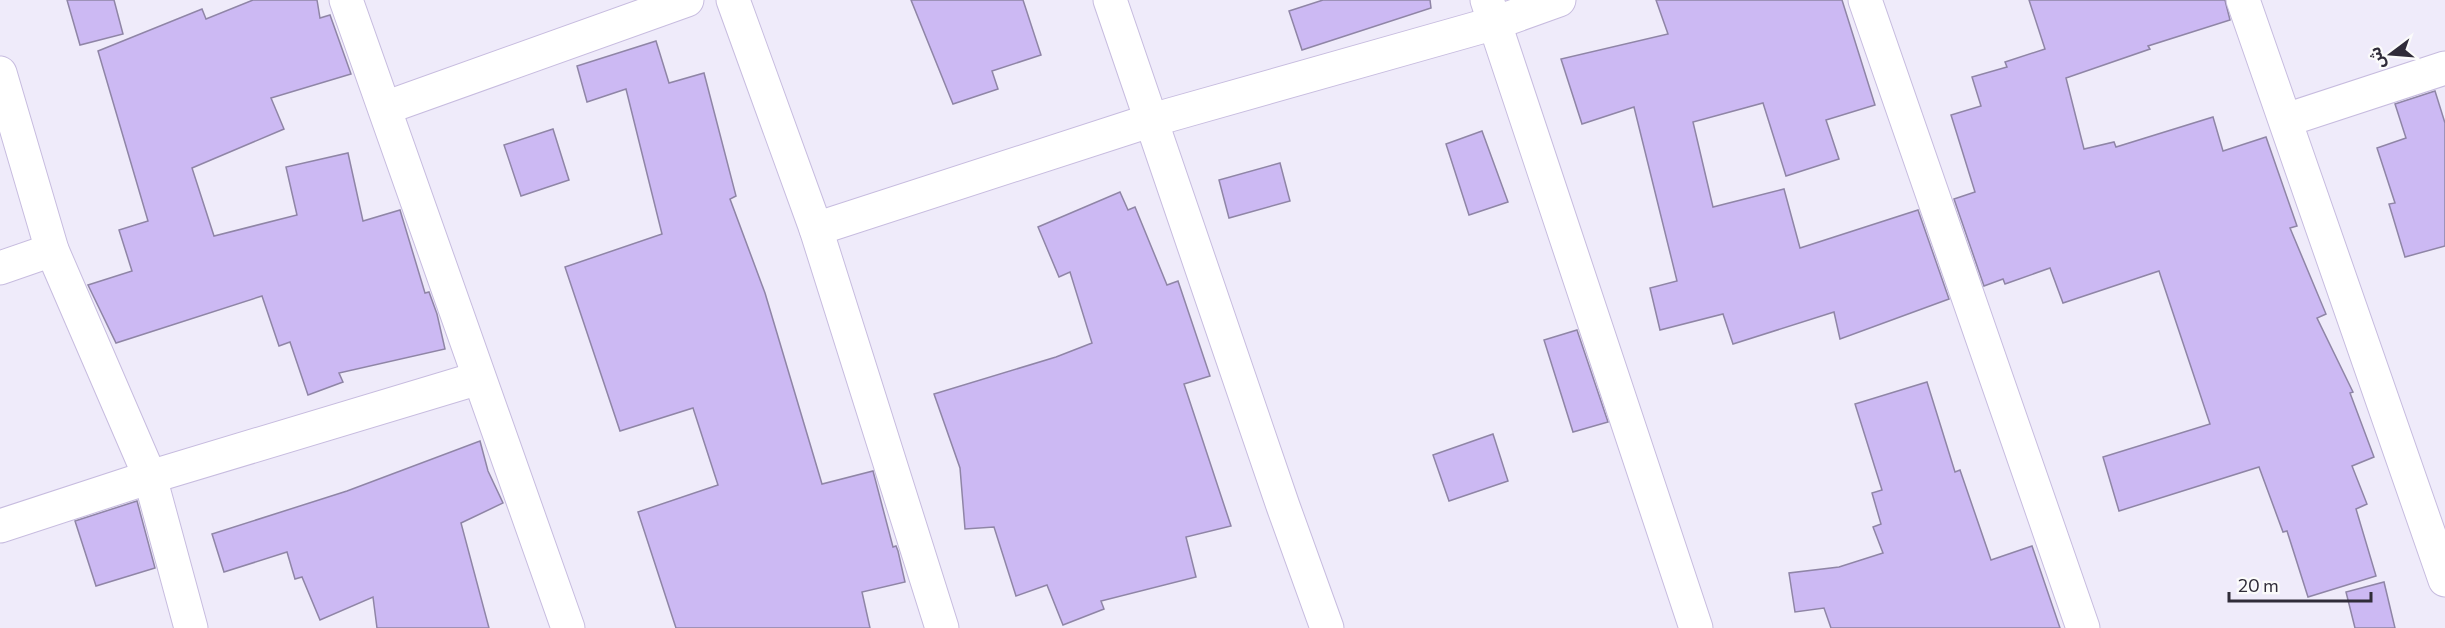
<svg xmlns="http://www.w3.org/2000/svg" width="2445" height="628" font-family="Commissioner,'Noto Sans Arabic',sans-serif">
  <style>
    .building { fill: #ccb9f3; stroke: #8f85a6; stroke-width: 1.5 }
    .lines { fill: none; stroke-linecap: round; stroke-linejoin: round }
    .minor-casing { stroke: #c7bcdf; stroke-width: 35 }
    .minor { stroke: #fff; stroke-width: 33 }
  </style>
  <rect width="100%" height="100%" fill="#efebfa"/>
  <g class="building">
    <polygon points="67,0 114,0 123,34 80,45"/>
    <polygon points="253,0 317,0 320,18 330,15 351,74 271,98 284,129 192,168 214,236 297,215 286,167 348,153 363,221 400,210 425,293 429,292 437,314 445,349 339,373 343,382 308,395 290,342 279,346 262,296 116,343 88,285 132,271 119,230 148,221 98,51 202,9 206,19"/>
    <polygon points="911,0 1023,0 1041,55 992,71 998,89 953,104"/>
    <polygon points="1323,0 1430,0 1431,8 1302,50 1289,11"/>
    <polygon points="1656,0 1842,0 1875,105 1826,120 1839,159 1786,176 1763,103 1693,122 1713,207 1784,189 1800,248 1918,210 1949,299 1840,339 1834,312 1733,344 1723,314 1660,330 1650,288 1677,281 1634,107 1582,124 1561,59 1668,34"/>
    <polygon points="2029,0 2225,0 2230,20 2148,46 2150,49 2066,78 2084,149 2114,142 2116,147 2213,117 2223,151 2266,137 2297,226 2290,228 2326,314 2317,318 2353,392 2350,393 2374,457 2352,466 2367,504 2356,509 2376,576 2308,597 2287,531 2283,532 2259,467 2119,511 2103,457 2210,424 2159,271 2063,303 2050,268 2005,284 2003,279 1984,286 1954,199 1975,192 1951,115 1981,106 1972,77 2007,67 2005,62 2045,49"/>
    <polygon points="656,41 669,83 704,73 736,196 730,199 765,293 822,484 873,471 893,547 896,546 898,551 905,582 862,592 870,628 676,628 638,512 718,485 693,408 620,431 565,267 662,234 626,89 587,102 577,66"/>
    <polygon points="2435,91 2445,123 2445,246 2405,257 2389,204 2395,203 2377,148 2406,138 2395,104"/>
    <polygon points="553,129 569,180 521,196 504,145"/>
    <polygon points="1482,131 1508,202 1469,215 1446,144"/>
    <polygon points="1280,163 1290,201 1229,218 1219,180"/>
    <polygon points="1120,192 1128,210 1135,207 1167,285 1178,281 1210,376 1184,384 1231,526 1186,537 1196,577 1101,601 1104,609 1063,625 1047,585 1016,596 994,527 965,529 960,468 934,394 1056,357 1092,343 1070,272 1059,277 1038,227"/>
    <polygon points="1577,330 1608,422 1573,432 1544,340"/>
    <polygon points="1927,382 1955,472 1960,470 1991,560 2032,546 2060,628 1831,628 1824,608 1795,612 1789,573 1839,567 1883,553 1873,527 1881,524 1872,493 1882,490 1855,404"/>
    <polygon points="1493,434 1508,481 1449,501 1433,455"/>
    <polygon points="480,441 488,471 503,503 461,523 489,628 377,628 373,597 320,620 302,577 295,579 287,552 224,572 212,534 347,491"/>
    <polygon points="137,501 155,568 96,586 75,521"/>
    <polygon points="2384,582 2395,628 2355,628 2346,592"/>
  </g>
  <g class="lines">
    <g class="minor-casing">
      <g id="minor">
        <polyline points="346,0 568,628"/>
        <polyline points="733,0 816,229 942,628"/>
        <polyline points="1110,0 1283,506 1327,628"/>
        <polyline points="1487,0 1696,628"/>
        <polyline points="1865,0 2083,628"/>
        <polyline points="2243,0 2445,580"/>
        <polyline points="0,73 52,250 150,477 191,628"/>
        <polyline points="385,108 687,0"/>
        <polyline points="2286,120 2445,68"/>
        <polyline points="816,229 1152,120 1495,23 1559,0"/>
        <polyline points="0,268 52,250"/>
        <polyline points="0,526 150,477 479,378"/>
      </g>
    </g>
    <use href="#minor" class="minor"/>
  </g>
  <g transform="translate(2391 54) rotate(254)" stroke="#fbfbfb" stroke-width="4.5" paint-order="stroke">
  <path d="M0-4.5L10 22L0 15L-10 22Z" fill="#302c39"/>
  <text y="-9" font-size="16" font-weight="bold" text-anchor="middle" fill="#302c39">ش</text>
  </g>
  <path d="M2229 592v9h142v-9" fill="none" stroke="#302c39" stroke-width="3"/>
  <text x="2238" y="592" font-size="18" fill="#302c39" stroke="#fbfbfb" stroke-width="4.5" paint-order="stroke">20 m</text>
</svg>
